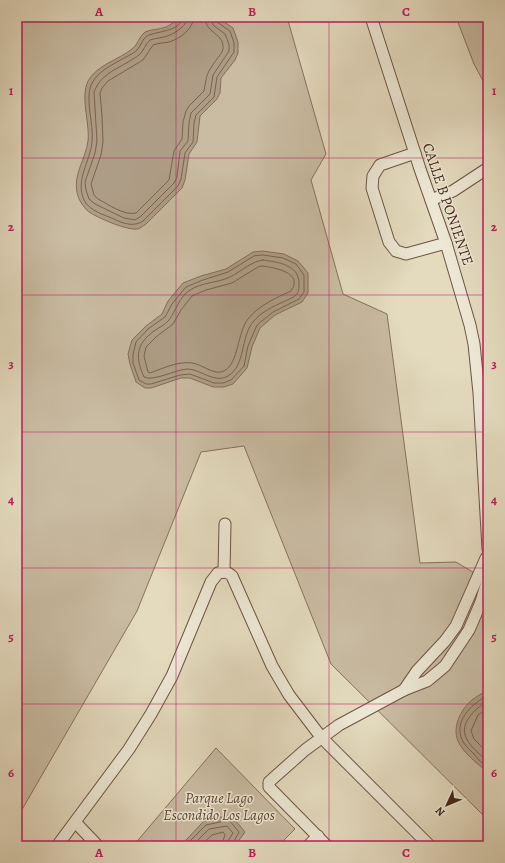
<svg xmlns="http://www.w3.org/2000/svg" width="505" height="863" font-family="Alegreya,serif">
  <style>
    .green { fill: #c9bca3; stroke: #87715e }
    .water { fill: #ae9d86; stroke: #846d5a }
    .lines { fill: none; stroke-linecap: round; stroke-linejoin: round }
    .shore { stroke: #7a624f; stroke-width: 1 }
    .minor-casing { stroke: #6d5342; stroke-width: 13 }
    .minor { stroke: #ede8d5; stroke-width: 11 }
    .grid { fill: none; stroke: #c2185b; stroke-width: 1; stroke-opacity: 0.55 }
    .labels { text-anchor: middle; stroke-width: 3; stroke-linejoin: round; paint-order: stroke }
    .street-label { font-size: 15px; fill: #452618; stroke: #ede8d5 }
    .park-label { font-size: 15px; font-style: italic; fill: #5f4434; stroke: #ede8d5 }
    .neatline { fill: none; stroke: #c2185b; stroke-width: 1.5 }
    .grid-label { font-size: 13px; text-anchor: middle; font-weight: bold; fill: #c2185b }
  </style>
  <rect width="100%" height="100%" fill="#e4dbbf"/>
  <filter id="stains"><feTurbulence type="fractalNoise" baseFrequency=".005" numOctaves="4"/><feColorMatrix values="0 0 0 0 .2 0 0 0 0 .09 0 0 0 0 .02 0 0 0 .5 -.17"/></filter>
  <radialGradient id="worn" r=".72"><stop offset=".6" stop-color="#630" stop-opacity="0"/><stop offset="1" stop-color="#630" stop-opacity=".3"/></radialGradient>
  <g class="green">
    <polygon points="17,17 287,17 326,154 311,180 343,294 387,314 420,563 456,562 488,581 488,820 331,664 244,446 201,452 137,611 20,813 17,816"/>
    <polygon points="456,17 488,17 488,90 474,64"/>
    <polygon points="216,748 295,829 278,846 133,846"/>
  </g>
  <g class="water">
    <path d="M 181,17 L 217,17 L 233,28 L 238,42 L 238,53 L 235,60 L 221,78 L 220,93 L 217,99 L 200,116 L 197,142 L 189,154 L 185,180 L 182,188 L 146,224 C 143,226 141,228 138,229 C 128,231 98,218 89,212 C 83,207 78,199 77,192 C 73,175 86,158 88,141 C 90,122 80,98 88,81 C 97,65 118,60 132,49 C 138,45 139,36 145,32 C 151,29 159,30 166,27 C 171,25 176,20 181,17 Z"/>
    <polygon points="263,251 284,254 298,261 308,273 308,293 302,302 275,315 260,328 252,347 247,368 233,384 224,387 213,387 190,378 181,378 151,388 145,388 136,382 130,364 128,354 132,340 146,326 162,314 168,301 183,283 201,276 226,269 253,252"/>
    <path d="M 488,690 L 488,772 C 481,767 475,762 469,756 C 464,751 459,745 457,738 C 453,725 462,708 472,700 C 477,696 483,693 488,690 Z"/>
    <polygon points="231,815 245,832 235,846 185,846 186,840 204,821"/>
  </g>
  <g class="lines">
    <g class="shore">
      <path d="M 183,17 C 181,32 156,31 147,36 C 142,39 141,46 137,50 C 134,53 130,55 126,57 C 114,64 97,71 91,85 C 85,101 94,124 92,142 C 90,162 75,180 84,200 C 89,211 105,215 114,219 C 124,224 134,227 143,221 L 178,186 L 181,179 L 185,153 L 193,142 L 194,123 L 196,115 L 214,97 L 217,77 L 234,52 L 234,43 L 230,31 L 217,22 L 216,17"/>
      <path d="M 188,17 C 187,25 177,32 170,35 C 163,38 156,38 150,40 C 145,44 144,51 139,55 C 122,68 102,71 94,92 L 97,141 L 95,153 L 85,182 L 86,190 L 89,199 L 95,204 L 124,218 L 135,220 L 140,217 L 174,183 L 177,177 L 180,151 L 188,141 L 189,123 L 191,113 L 210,94 L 213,75 L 229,51 L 229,44 L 225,34 L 213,25 L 211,17"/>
      <path d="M 194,17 C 193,29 180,39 169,42 C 164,43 158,43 153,45 L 143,60 L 108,81 L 102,88 L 100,93 L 102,116 L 103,142 L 101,155 L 91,184 L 94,195 L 98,199 C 108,204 124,216 136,213 L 169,180 L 174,151 L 182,139 L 183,122 L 186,111 L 189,106 L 204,91 C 207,74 206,74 217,59 C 220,55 224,51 223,45 C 221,32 205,33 205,17"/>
      <polygon points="263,255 283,258 296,264 304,275 304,292 299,299 273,312 257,325 248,346 244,366 231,380 223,383 214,383 190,374 180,375 151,384 146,384 139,380 133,363 133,355 136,342 148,329 165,317 172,304 186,287 203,280 228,272 254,256"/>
      <path d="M 263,260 C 278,262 299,265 299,283 C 299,288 299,292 296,295 C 293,298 287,300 283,302 C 272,307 260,313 253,322 C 240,338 246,365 228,376 C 214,384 201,369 187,369 C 175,370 152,382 144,377 C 135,357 136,344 154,331 C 158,328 165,325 169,320 C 176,311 179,297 190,290 C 202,282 218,283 230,277 C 242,271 250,262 263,260 Z"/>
      <path d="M 263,266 C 274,268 304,272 291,291 C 276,298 259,305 248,319 C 237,333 239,363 224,371 C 214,376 202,364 192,363 C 178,361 164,368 150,373 L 148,372 L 144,356 L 146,347 L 156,337 L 173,324 L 181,310 L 192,296 L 206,290 L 232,283 L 258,267 Z"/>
      <path d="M 488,695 C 474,703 455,718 461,737 C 463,744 469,749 474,754 C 478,759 482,764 488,767"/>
      <path d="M 488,701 C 477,707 461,721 465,735 C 468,745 480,755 488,761"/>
      <polyline points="488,708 478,715 471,731 474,739 488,753"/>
      <polyline points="189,846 190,841 206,825 229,820 239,832 233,843 232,846"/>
      <polyline points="194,846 195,843 209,829 227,826 233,833 228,841 227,846"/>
      <polyline points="200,846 212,835 223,832 225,835 221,846"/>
    </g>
    <g class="minor-casing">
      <g id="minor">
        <polyline points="371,17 420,169 446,243 470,325 474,344 479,393 488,549"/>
        <polyline points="415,153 380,165 373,176 372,188 389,242 396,251 406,254 446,243"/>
        <polyline points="431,200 453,191 488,168"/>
        <polyline points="224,572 225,524"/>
        <polyline points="404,690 417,671 445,641 456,626 486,558"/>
        <polyline points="76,823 98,846"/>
        <path d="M 57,846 L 129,749 L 151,714 L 172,676 L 211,582 L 218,573 C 224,572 227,571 232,576 L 272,666 L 289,695 L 321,737 L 430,846"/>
        <polyline points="308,846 318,836"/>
        <polyline points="327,846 269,787 269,782 305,750 339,725 404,690 427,681 445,666 469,630 481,602 486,585 488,557"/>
      </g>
    </g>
    <use href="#minor" class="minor"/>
  </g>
  <path class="grid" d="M 176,17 L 176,846M 329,17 L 329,846M 17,158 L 488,158M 17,295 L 488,295M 17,432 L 488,432M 17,568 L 488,568M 17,704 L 488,704"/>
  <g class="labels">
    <g class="street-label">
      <text transform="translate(448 204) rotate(71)" y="5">CALLE B PONIENTE</text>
    </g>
    <g class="park-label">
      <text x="219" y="803">Parque Lago<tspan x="219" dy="17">Escondido Los Lagos</tspan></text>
    </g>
  </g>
  <rect width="505" height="863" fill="none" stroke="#e4dbbf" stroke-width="44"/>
  <g transform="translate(447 805) rotate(226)" stroke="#ede8d5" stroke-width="3" paint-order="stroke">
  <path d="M0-3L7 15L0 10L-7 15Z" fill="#452618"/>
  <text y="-6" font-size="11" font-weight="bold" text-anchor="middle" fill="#452618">N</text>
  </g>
  <rect x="22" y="22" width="461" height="819" class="neatline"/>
  <g class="grid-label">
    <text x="99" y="16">A</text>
    <text x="252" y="16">B</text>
    <text x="406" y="16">C</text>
    <text x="11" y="95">1</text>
    <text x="494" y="95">1</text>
    <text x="11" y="231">2</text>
    <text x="494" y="231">2</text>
    <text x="11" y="368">3</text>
    <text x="494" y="368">3</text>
    <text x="11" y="504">4</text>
    <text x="494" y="504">4</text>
    <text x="11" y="641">5</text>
    <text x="494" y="641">5</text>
    <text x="11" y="777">6</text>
    <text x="494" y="777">6</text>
    <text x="99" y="857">A</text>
    <text x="252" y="857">B</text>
    <text x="406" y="857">C</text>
  </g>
  <rect width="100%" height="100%" filter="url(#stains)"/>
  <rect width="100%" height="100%" fill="url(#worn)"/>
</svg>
